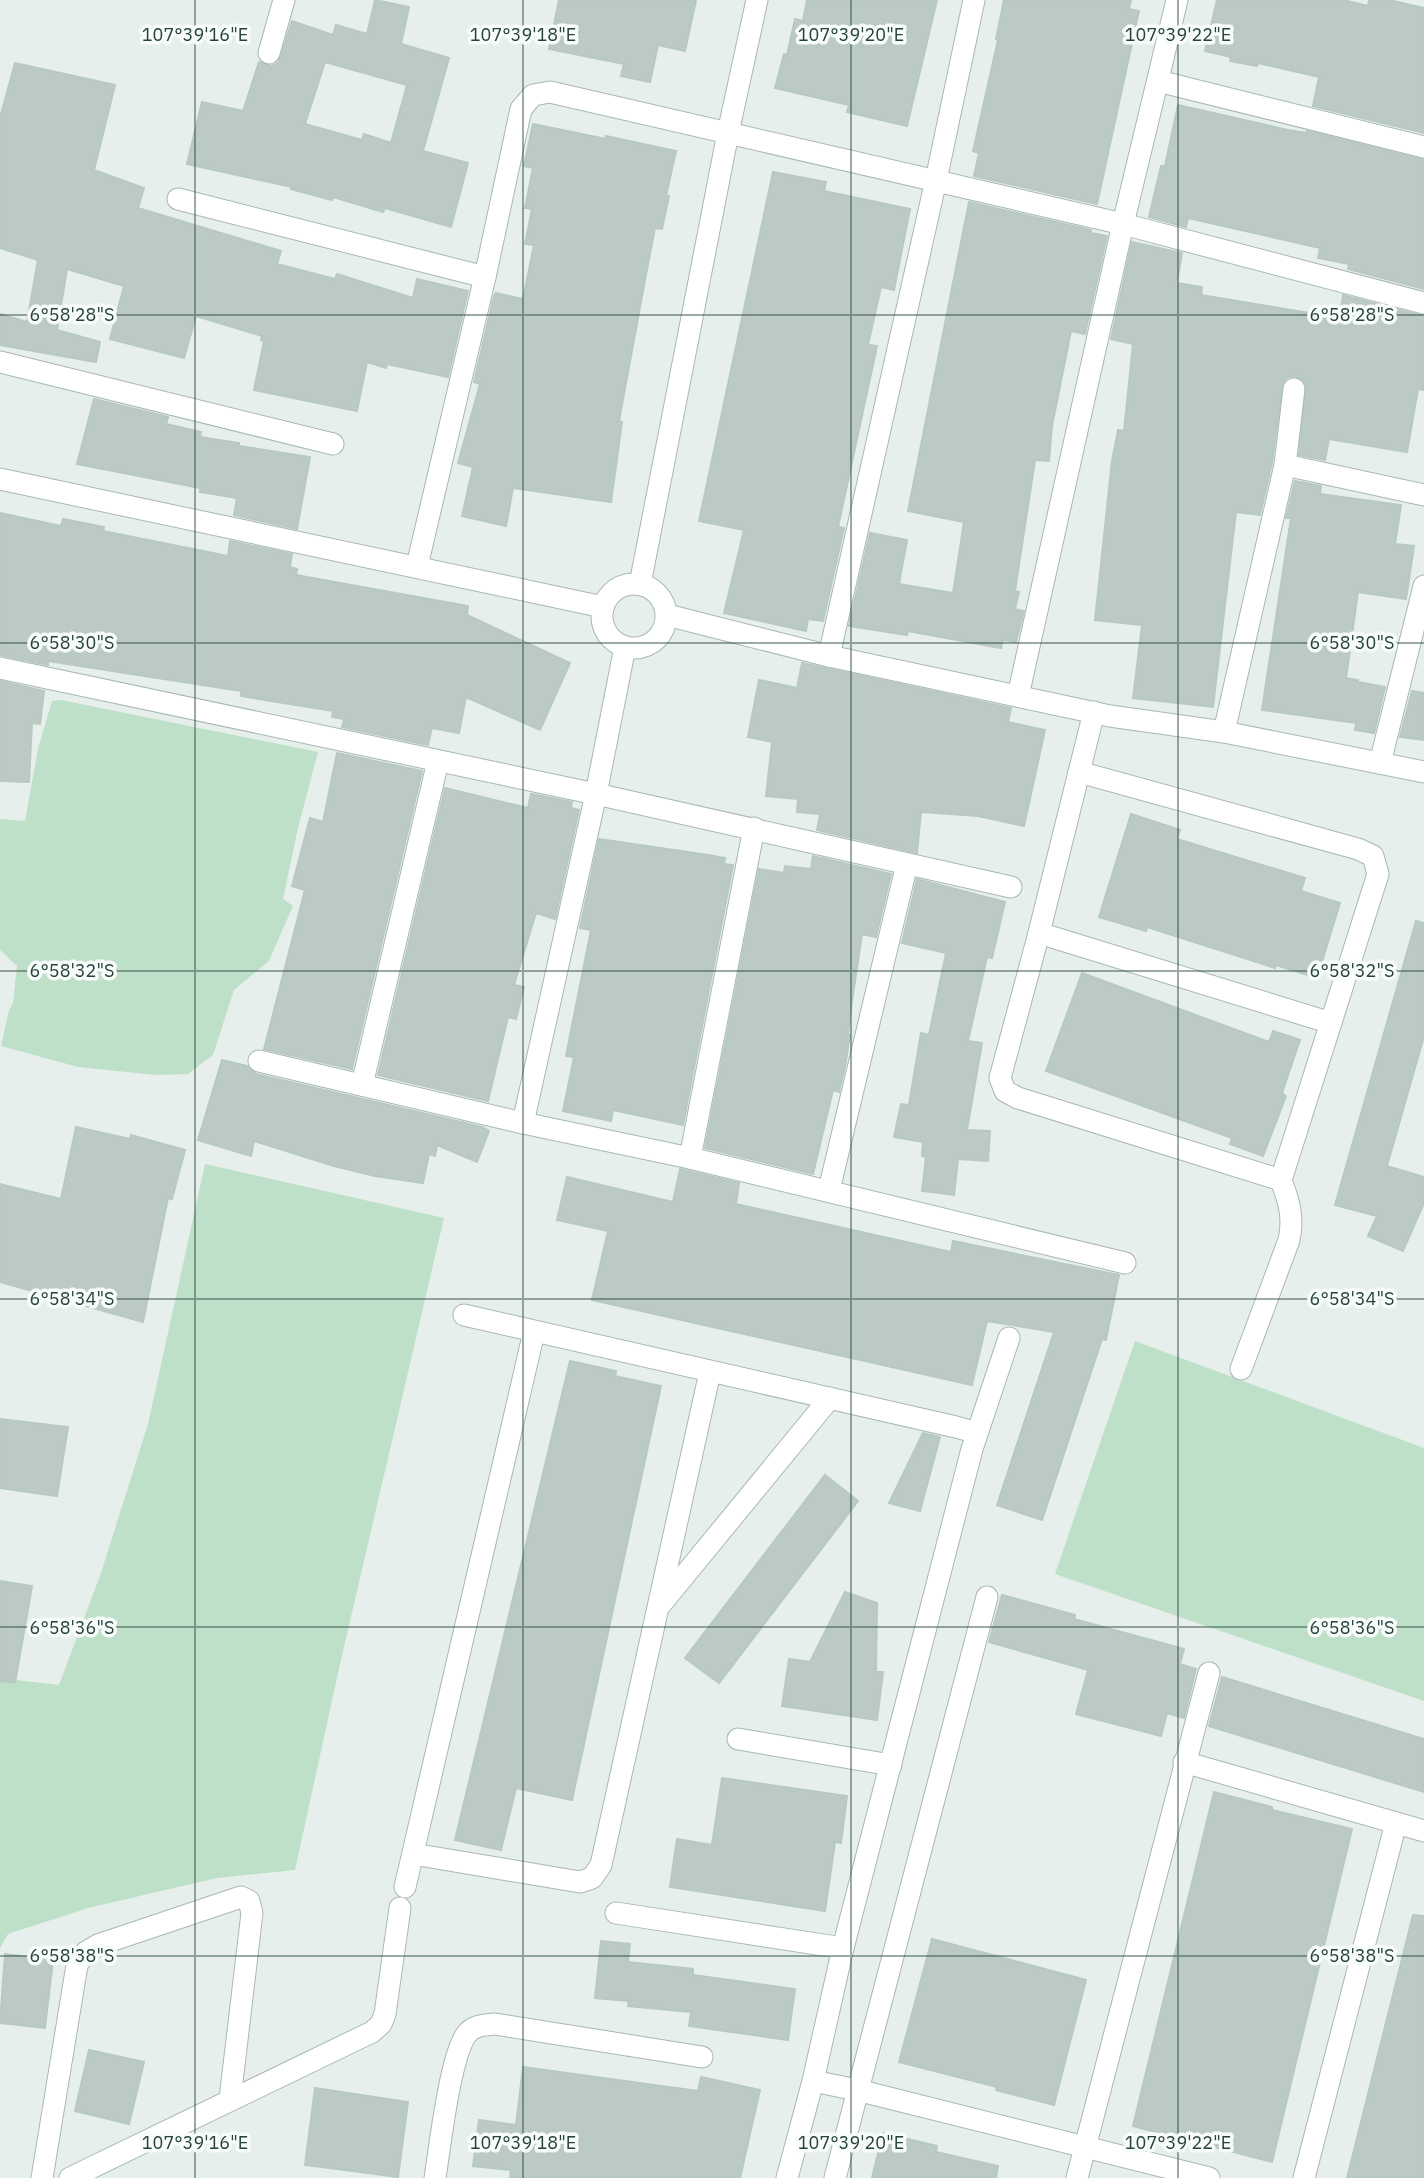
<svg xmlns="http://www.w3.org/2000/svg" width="1424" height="2178" font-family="'IBM Plex Sans',sans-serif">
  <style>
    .green { fill: #bfe0c8 }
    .building { fill: #bbcac4; stroke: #b8c9c2; stroke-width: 2; fill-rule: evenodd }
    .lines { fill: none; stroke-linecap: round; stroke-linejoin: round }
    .street-casing { stroke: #a8b8b2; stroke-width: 23 }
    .street { stroke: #fff; stroke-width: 21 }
    .ticks { fill: none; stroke: #24423a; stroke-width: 2; stroke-opacity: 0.45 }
    .ticks-label { font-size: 18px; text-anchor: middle; fill: #24423a; stroke: #f7fbf9; stroke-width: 7; stroke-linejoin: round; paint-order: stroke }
  </style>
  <rect width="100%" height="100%" fill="#e6efeb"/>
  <g class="green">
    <polygon points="61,700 318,752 298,828 283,899 293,906 269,961 234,990 213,1055 188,1074 156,1075 78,1067 1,1046 9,1010 13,1003 17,966 0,950 0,819 25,821 38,749 52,701"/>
    <polygon points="205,1164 444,1218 340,1664 295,1870 217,1878 88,1908 8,1934 0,1948 0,1678 59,1685 101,1573 148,1424"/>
    <polygon points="1135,1341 1424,1448 1424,1701 1055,1574"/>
  </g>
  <g class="building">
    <path d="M 375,0 L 409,7 L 401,44 L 449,58 L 423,151 L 468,163 L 451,227 L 385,208 L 383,212 L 333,197 L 332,200 L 291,189 L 292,187 L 187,164 L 202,102 L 243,111 L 259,62 L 272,66 L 279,62 L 292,21 L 333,35 L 336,25 L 367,34 ZM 325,62 L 407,85 L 391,143 L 364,134 L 362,140 L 305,124 Z"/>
    <polygon points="559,0 696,0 685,51 658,45 650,82 621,76 624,64 549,49"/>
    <polygon points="807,0 937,0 907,126 847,112 849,105 775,88 784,54 787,55 795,19 803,21"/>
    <polygon points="1004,0 1131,0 1129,9 1139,11 1097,204 974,176 979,153 973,151 998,40 996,39"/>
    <polygon points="1217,0 1343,0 1368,6 1369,0 1389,0 1424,8 1424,133 1313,106 1319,77 1258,63 1257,66 1230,61 1231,57 1205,51"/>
    <polygon points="15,63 115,85 94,170 144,188 138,208 281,251 277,264 335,279 337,274 413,298 417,279 468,291 448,377 387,364 386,368 367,362 357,411 254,390 264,341 261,340 262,336 196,316 184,358 110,339 124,286 67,269 57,330 100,342 96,362 0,345 0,314 27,322 38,260 0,248 0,118"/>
    <polygon points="1178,105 1288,130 1306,133 1307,131 1424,160 1424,289 1348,269 1349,264 1318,258 1320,248 1188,218 1186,227 1149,217 1161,166 1165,166"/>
    <polygon points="533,124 606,139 606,136 676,151 666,196 669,196 662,229 655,228 647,269 619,421 622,422 611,502 513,488 506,526 462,516 473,467 458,463 480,384 474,382 494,296 496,293 523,299 534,245 525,244 532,209 525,208 533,168 524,166"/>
    <polygon points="773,172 826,182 824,191 910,209 894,290 881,287 868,345 877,346 838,527 844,528 823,621 808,619 806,631 724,613 744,530 699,521"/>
    <polygon points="969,202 1091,230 1091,233 1107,236 1085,334 1071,331 1052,426 1049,461 1035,460 1015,591 1019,592 1015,609 1024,611 1016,642 1003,640 1001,648 908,631 907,635 849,626 870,533 907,540 899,584 953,593 964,522 908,511"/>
    <polygon points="1132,242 1182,253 1177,283 1202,287 1201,295 1340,318 1343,295 1424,316 1424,390 1418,389 1407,452 1329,439 1325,460 1299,455 1306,384 1296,376 1288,377 1283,382 1272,463 1260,515 1236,512 1213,707 1133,698 1142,625 1095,620 1112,461 1118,430 1124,431 1133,344 1111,339"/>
    <polygon points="94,399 168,417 166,424 201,432 200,437 239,443 239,446 310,457 297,529 234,515 237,498 200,492 200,488 77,464"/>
    <polygon points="1295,481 1321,486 1320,494 1401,505 1395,544 1414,546 1406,599 1358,592 1346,678 1358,680 1358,682 1385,687 1374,733 1355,730 1356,723 1262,710 1291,518 1286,518"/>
    <polygon points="0,513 61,526 63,519 104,527 103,531 228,556 230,541 292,554 290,567 297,569 296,575 468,606 467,615 570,663 540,730 466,697 459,733 432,728 428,745 342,727 344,719 332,717 333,711 241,696 241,691 48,661 48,665 0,655"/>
    <polygon points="802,663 1011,708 1008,722 1045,730 1024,826 978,816 921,812 917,853 817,830 820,814 797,812 798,799 766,796 772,742 748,737 759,680 797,688"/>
    <polygon points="0,681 44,691 40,724 32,723 29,782 0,781"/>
    <polygon points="1412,691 1424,693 1424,740 1400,737"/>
    <polygon points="337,753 422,771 352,1069 264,1049 305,890 292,886 310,818 323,822"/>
    <polygon points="445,788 528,808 531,794 572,802 571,808 579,810 555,919 536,913 514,985 524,987 516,1019 508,1017 488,1101 378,1075"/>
    <polygon points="1131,814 1180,830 1177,839 1305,878 1301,891 1340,903 1317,978 1276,965 1275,968 1147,927 1146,931 1099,917"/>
    <polygon points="599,839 708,855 725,858 724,864 733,865 683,1125 613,1110 611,1121 563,1111 574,1057 566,1056 591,930 580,928"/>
    <polygon points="813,856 891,874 876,937 862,934 851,1008 848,1035 850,1035 845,1067 839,1092 833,1090 813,1174 705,1148 759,869 784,873 785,866 811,869"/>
    <polygon points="917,879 1005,902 992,958 987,957 968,1041 982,1043 967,1130 990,1131 988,1161 958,1159 954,1195 922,1191 926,1157 922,1156 923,1142 894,1137 901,1104 909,1105 921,1033 929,1035 946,953 902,943"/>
    <polygon points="1416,921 1424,923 1424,1036 1387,1166 1424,1177 1424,1203 1403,1251 1368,1236 1377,1216 1335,1205"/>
    <polygon points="1082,973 1269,1042 1273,1031 1300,1040 1282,1093 1286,1096 1263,1156 1230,1144 1232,1138 1046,1071"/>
    <polygon points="222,1060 247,1066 256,1074 482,1127 489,1131 477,1162 437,1145 435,1156 429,1154 423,1183 375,1176 334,1166 254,1141 251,1156 198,1140"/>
    <polygon points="76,1127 130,1139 131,1135 185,1150 172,1199 168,1198 143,1322 0,1282 0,1184 61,1199"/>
    <polygon points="680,1169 739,1183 736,1204 951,1252 953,1241 1119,1275 1106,1340 1102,1339 1042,1520 997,1505 1054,1332 987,1321 972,1385 592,1300 608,1231 557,1220 567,1177 673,1202"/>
    <polygon points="570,1361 616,1371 615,1376 661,1386 572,1800 516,1788 501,1850 455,1840"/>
    <polygon points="0,1419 68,1427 57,1496 0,1488"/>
    <polygon points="923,1433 940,1437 920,1511 889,1503"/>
    <polygon points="825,1475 858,1501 719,1683 685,1658"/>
    <polygon points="0,1581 32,1586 15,1683 0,1681"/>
    <polygon points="845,1592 877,1603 876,1672 883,1672 877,1720 782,1706 789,1659 810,1662"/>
    <polygon points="1002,1595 1075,1615 1074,1619 1184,1649 1180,1664 1196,1669 1184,1718 1167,1713 1161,1736 1076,1714 1088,1670 989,1642"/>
    <polygon points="1222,1677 1424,1739 1424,1792 1209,1726"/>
    <polygon points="722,1778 847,1796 841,1843 835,1842 825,1911 670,1887 677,1839 712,1845"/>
    <polygon points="1214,1792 1272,1807 1272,1810 1352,1829 1272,2162 1133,2126"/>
    <polygon points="1413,1915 1424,1916 1424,2178 1347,2178"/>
    <polygon points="932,1939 1086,1980 1054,2105 996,2090 997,2087 899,2062"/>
    <polygon points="601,1941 630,1944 628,1962 693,1969 693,1975 795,1989 788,2040 689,2026 691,2012 628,2006 629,2001 595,1998"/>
    <polygon points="5,1954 53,1960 45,2028 0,2023"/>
    <polygon points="89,2050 144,2062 129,2124 75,2111"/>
    <polygon points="523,2067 698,2091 701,2077 760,2090 740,2178 510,2178 511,2170 473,2166 479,2120 516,2125"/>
    <polygon points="315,2088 408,2102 398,2177 305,2165"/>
    <polygon points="883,2133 937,2146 936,2152 998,2166 996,2178 872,2178"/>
  </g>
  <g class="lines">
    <g class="street-casing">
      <g id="street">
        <polyline points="269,53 284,0"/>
        <polyline points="1158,81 1424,147"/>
        <polyline points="178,199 485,277"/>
        <polyline points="0,362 333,444"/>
        <polyline points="1285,465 1294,389"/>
        <polyline points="0,479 603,607"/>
        <polyline points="417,566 485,277 521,109 533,95 550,92 1123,224 1424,303"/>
        <polyline points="640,584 728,133 757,0"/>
        <circle cx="634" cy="616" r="32"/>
        <polyline points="667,615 829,656 1110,716 1224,732 1424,772"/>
        <polyline points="829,656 936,180 974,0"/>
        <polyline points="0,668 596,794 1011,887"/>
        <polyline points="1018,696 1123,224 1177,0"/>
        <polyline points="1094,712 1039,933 1000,1078 1005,1091 1018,1098 1281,1180"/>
        <polyline points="1224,732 1285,465 1424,495"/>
        <polyline points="1380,763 1424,586"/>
        <path d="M 1079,772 L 1358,849 L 1373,856 L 1378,874 L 1281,1180 C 1289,1201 1294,1218 1289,1240 L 1241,1369"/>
        <polyline points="1039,933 1331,1023"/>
        <polyline points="259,1061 523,1123 690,1158 1125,1263"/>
        <polyline points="362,1085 438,761"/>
        <polyline points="523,1123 596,794 625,647"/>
        <polyline points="690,1158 754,828"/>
        <polyline points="829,1190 907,864"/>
        <polyline points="464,1315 956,1427 977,1433"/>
        <polyline points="661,1604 830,1398"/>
        <polyline points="738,1739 891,1765"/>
        <polyline points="1184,1762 1424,1831"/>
        <polyline points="413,1854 580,1882 592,1878 601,1865 710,1372"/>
        <polyline points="405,1887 534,1332"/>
        <polyline points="616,1913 843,1948"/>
        <polyline points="813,2081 857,2090 1209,2178"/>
        <polyline points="42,2178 77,1965 86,1952 98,1945 241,1897 249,1901 252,1913 230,2099"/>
        <polyline points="70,2178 372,2032 381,2024 385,2014 400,1908"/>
        <path d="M 435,2178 C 440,2146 450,2058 466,2035 C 473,2025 484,2025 495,2024 L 702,2057"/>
        <polyline points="787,2178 813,2081 843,1948 972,1449 1009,1338"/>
        <polyline points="835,2178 987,1597"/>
        <polyline points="1077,2178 1209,1673"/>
        <polyline points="1304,2178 1396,1823"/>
      </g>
    </g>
    <use href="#street" class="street"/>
  </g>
  <path class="ticks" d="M 195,0 L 195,2178M 523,0 L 523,2178M 851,0 L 851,2178M 1178,0 L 1178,2178M 0,315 L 1424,315M 0,643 L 1424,643M 0,971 L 1424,971M 0,1299 L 1424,1299M 0,1627 L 1424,1627M 0,1956 L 1424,1956"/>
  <g class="ticks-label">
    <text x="195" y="41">107°39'16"E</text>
    <text x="523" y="41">107°39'18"E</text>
    <text x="851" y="41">107°39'20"E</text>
    <text x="1178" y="41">107°39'22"E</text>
    <text x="72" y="321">6°58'28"S</text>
    <text x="1352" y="321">6°58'28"S</text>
    <text x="72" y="649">6°58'30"S</text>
    <text x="1352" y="649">6°58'30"S</text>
    <text x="72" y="977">6°58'32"S</text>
    <text x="1352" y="977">6°58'32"S</text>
    <text x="72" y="1305">6°58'34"S</text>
    <text x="1352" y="1305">6°58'34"S</text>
    <text x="72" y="1634">6°58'36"S</text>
    <text x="1352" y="1634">6°58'36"S</text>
    <text x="72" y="1962">6°58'38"S</text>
    <text x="1352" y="1962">6°58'38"S</text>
    <text x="195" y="2149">107°39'16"E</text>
    <text x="523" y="2149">107°39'18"E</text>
    <text x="851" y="2149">107°39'20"E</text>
    <text x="1178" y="2149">107°39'22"E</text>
  </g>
</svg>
